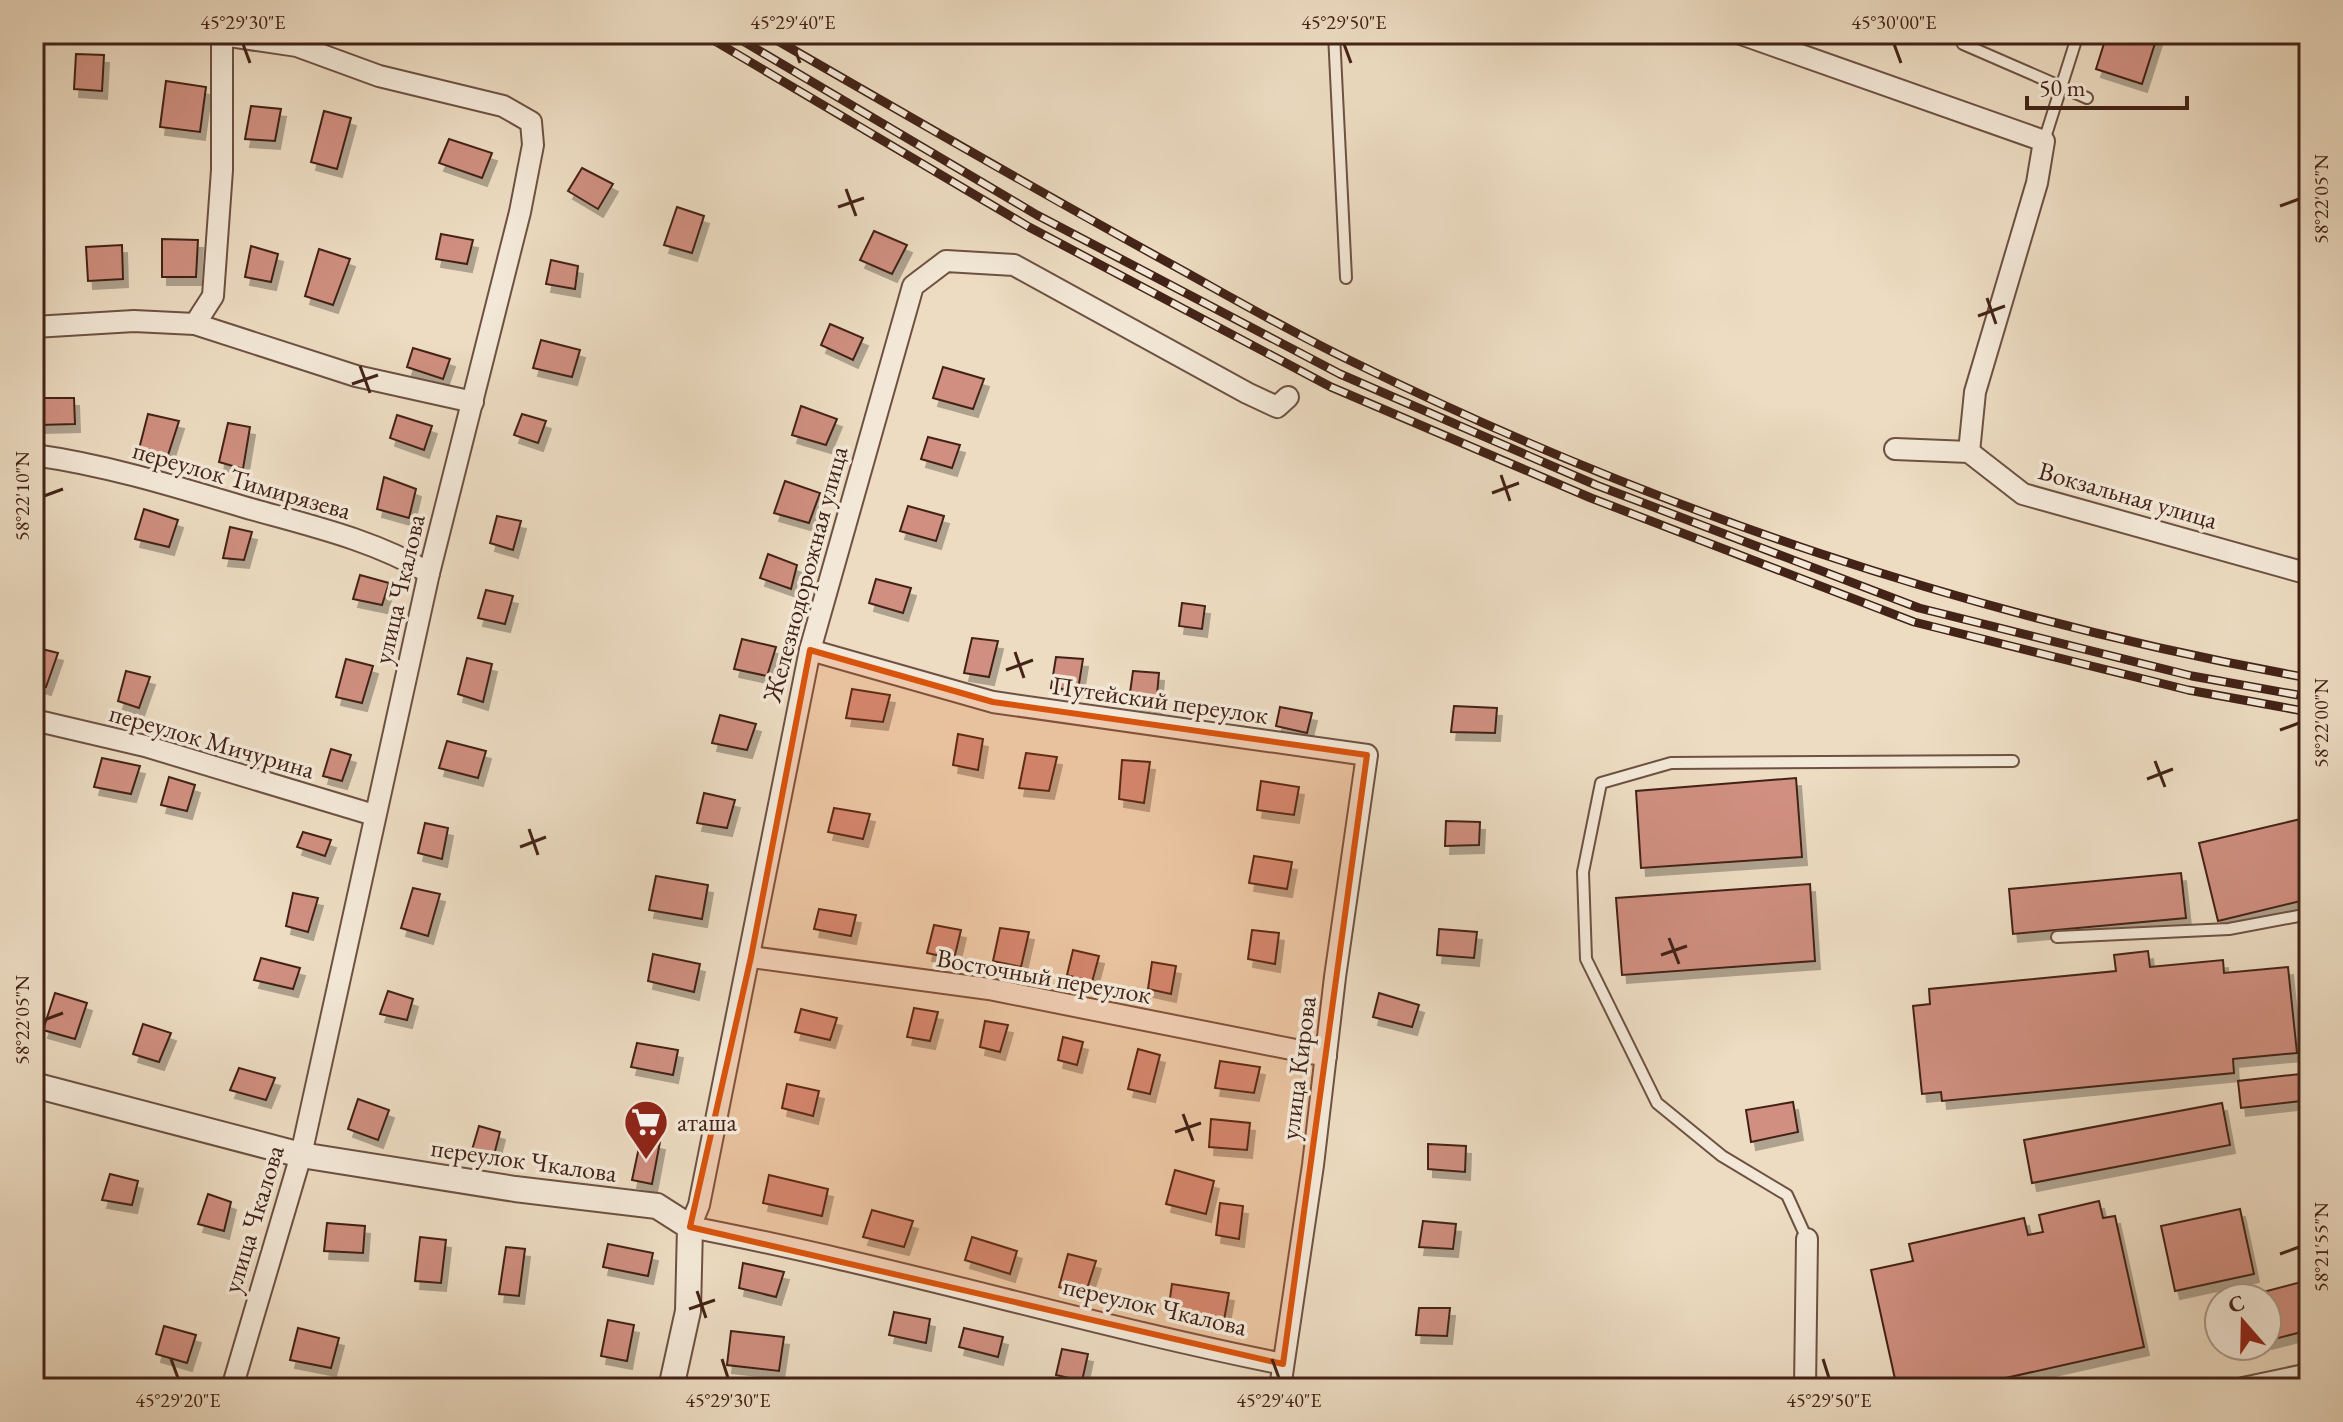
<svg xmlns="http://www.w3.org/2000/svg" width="2343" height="1422" font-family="'EB Garamond',serif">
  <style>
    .building { fill: #d08f80; stroke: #432317; stroke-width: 2; filter: url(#shadow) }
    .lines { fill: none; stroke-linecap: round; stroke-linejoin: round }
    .service-casing { stroke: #6e5142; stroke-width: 14 }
    .minor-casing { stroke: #6e5142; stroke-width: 24 }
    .tertiary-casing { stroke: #6e5142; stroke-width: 28 }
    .service { stroke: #f3e8d7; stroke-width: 10 }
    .minor { stroke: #f3e8d7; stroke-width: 20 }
    .tertiary { stroke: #f3e8d7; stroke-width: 24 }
    .rail-casing { stroke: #432317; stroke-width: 9 }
    .rail { stroke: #f3e8d7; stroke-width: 6; stroke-dasharray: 18; stroke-linecap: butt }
    .marked { fill: #d8540d; fill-opacity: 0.2; stroke: #d8540d; stroke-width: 6; stroke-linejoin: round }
    .ticks { fill: none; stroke: #432317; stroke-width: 3 }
    .labels { text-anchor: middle; stroke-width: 7; stroke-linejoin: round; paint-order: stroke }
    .street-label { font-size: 26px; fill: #432317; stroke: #f3e8d7 }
    .poi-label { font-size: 26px; fill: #432317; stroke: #f3e8d7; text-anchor: start }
    .neatline { fill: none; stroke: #432317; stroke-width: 3 }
    .ticks-label { font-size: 20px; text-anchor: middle; fill: #432317 }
  </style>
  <defs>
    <filter id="shadow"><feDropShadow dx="5" dy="8" stdDeviation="0" flood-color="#0004"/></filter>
  </defs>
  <rect width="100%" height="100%" fill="#eddcc2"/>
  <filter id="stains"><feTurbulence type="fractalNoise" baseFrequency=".0025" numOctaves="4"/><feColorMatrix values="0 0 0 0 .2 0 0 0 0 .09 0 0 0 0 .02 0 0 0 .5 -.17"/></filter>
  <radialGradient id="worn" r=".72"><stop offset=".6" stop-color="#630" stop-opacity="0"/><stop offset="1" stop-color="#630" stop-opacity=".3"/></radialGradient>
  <g class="building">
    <polygon points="2107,34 2158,34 2142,84 2096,69"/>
    <polygon points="76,54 104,55 102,91 74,89"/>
    <polygon points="166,81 206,87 200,132 160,127"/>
    <polygon points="251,106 281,109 275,141 245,139"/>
    <polygon points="324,111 351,118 337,169 311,162"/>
    <polygon points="449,139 492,153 482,178 439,163"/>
    <polygon points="582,168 613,184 598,209 568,191"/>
    <polygon points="677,207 704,216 692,253 664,245"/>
    <polygon points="874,231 907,245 892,274 860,260"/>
    <polygon points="441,234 473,240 467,264 436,259"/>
    <polygon points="162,239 198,240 196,277 162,277"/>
    <polygon points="122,245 123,279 88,281 86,247"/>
    <polygon points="251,246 278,254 271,282 245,277"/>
    <polygon points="319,249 350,259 333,305 305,296"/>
    <polygon points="551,260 578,266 575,289 546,284"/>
    <polygon points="830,324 863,338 853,360 821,345"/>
    <polygon points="541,340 580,350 572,377 533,368"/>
    <polygon points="413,348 450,359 443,379 407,367"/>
    <polygon points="943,367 984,379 973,409 933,398"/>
    <polygon points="39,398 74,398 75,424 40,425"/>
    <polygon points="801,406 837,419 826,445 792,435"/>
    <polygon points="148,414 179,421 168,455 139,449"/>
    <polygon points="522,414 546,421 538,443 514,435"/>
    <polygon points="397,415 432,426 424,450 390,438"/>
    <polygon points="228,423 250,427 243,469 219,462"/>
    <polygon points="928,437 960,445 952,468 921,459"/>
    <polygon points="384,477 416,489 409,518 377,509"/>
    <polygon points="785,481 820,493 809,523 774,513"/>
    <polygon points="908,506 944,516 936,541 900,531"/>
    <polygon points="144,509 178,520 169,547 135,539"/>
    <polygon points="497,516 521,521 513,550 490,543"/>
    <polygon points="230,527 252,532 244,560 223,558"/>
    <polygon points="768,554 797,565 791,589 760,578"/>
    <polygon points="360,575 389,583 382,605 353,599"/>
    <polygon points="876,579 911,588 903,613 869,603"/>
    <polygon points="486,590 513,596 505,624 478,618"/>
    <polygon points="1182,603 1205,606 1202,629 1179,626"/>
    <polygon points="972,638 998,641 989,677 964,673"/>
    <polygon points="742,639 776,647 767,676 734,669"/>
    <polygon points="34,647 58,653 46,687 34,683"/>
    <polygon points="1056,657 1083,659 1078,690 1051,688"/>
    <polygon points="467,658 492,664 483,702 458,694"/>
    <polygon points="346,659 373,666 362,703 336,697"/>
    <polygon points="126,671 150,677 139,708 118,701"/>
    <polygon points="1133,671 1159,673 1156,705 1129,700"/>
    <polygon points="852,689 890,695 883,722 846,718"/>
    <polygon points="1454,706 1497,708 1495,733 1451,732"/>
    <polygon points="1280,707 1312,713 1307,733 1276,726"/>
    <polygon points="720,715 756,724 747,750 712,743"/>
    <polygon points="958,734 983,739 978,770 953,765"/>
    <polygon points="447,741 486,751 478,778 439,768"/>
    <polygon points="331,749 351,755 342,781 323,776"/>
    <polygon points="1026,753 1057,757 1049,791 1019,788"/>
    <polygon points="102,758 140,766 131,794 94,787"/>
    <polygon points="1122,760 1150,762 1144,803 1119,799"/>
    <polygon points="169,777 195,785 187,811 161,805"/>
    <polygon points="1796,778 1802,857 1641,868 1636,791"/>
    <polygon points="1261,781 1299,787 1294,815 1257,810"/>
    <polygon points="704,793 735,800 727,828 697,823"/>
    <polygon points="834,808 870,814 863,839 828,832"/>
    <polygon points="2309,817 2309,899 2218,921 2199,843"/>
    <polygon points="1446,821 1480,822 1479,845 1445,846"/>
    <polygon points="425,823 448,828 442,859 418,853"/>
    <polygon points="303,832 331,840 325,856 297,847"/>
    <polygon points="1254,856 1292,862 1287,889 1249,883"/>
    <polygon points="2181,873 2186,918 2013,934 2009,889"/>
    <polygon points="656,876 708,885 702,919 649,910"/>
    <polygon points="1810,884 1815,961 1622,975 1616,898"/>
    <polygon points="413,888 440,894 428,936 401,928"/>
    <polygon points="293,893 318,898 308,932 286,926"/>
    <polygon points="819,909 856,915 851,936 814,929"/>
    <polygon points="934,925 961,930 954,959 927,953"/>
    <polygon points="1000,928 1029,932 1021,967 993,961"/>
    <polygon points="1439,929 1477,932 1474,958 1437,955"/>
    <polygon points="1252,930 1279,933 1275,964 1248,959"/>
    <polygon points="1073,950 1099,956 1092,982 1067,975"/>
    <polygon points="2148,951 2150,967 2223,960 2224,973 2288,967 2297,1053 2233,1059 2234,1073 1942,1101 1941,1092 1922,1094 1913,1006 1930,1004 1929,989 2116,971 2114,955"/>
    <polygon points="653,954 700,964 694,992 648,981"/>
    <polygon points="261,958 300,968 293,989 254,980"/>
    <polygon points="1152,962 1176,966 1171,994 1148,989"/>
    <polygon points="388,991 413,999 407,1020 380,1014"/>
    <polygon points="55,993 87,1003 75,1039 43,1030"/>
    <polygon points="1379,993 1419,1005 1412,1027 1373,1017"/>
    <polygon points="914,1008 938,1012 930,1041 907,1037"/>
    <polygon points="801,1009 837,1018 830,1040 795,1032"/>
    <polygon points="985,1021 1008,1025 1000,1052 980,1047"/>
    <polygon points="143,1024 171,1033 159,1062 133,1054"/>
    <polygon points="1063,1037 1083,1042 1077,1065 1058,1060"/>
    <polygon points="637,1043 678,1050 673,1075 631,1067"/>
    <polygon points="1138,1049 1160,1055 1150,1094 1128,1089"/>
    <polygon points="1220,1061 1260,1067 1254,1093 1215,1088"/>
    <polygon points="239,1068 275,1078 266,1100 230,1090"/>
    <polygon points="2309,1073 2309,1100 2241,1108 2238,1081"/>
    <polygon points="787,1084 819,1091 813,1116 782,1108"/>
    <polygon points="358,1099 389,1110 378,1140 348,1129"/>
    <polygon points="1793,1102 1798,1132 1751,1142 1746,1110"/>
    <polygon points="2222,1103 2230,1145 2032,1183 2024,1140"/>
    <polygon points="1211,1119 1250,1123 1247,1150 1209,1147"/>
    <polygon points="479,1126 500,1132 494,1155 472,1150"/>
    <polygon points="641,1138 660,1142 652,1184 632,1180"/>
    <polygon points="1428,1144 1466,1146 1465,1172 1428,1169"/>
    <polygon points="1175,1170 1214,1181 1206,1214 1166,1204"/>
    <polygon points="110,1174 138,1181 132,1205 102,1200"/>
    <polygon points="769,1175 828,1189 822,1216 763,1203"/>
    <polygon points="208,1194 231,1202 224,1231 198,1224"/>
    <polygon points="2099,1201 2103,1218 2115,1216 2144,1347 1961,1388 1921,1388 1920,1383 1897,1388 1871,1270 1913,1261 1909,1244 2024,1218 2028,1235 2043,1232 2039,1215"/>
    <polygon points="1220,1203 1243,1206 1239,1239 1216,1235"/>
    <polygon points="2240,1209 2254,1274 2175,1291 2161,1226"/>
    <polygon points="872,1210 913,1221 904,1247 863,1237"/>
    <polygon points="1423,1221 1456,1224 1453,1249 1419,1247"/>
    <polygon points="327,1223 365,1226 363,1253 324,1251"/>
    <polygon points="420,1237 446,1240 441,1283 415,1281"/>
    <polygon points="972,1237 1017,1251 1010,1274 965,1260"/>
    <polygon points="608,1244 653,1253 648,1276 603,1267"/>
    <polygon points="506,1247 525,1249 519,1296 499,1294"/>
    <polygon points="1068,1254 1096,1261 1085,1295 1059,1287"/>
    <polygon points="743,1263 784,1272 776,1297 739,1288"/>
    <polygon points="2309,1280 2309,1330 2267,1341 2267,1298 2240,1298"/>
    <polygon points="1172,1284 1229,1293 1224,1320 1168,1312"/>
    <polygon points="2219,1304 2219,1341 2210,1306"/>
    <polygon points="1419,1308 1450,1308 1447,1336 1416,1335"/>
    <polygon points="894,1312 930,1319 926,1343 889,1335"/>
    <polygon points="608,1320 634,1325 627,1361 601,1356"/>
    <polygon points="164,1326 196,1335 187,1363 156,1354"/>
    <polygon points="298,1328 339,1338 331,1368 290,1360"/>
    <polygon points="964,1328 1003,1337 998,1357 959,1347"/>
    <polygon points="731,1331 784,1337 779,1371 727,1365"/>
    <polygon points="1062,1349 1088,1354 1082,1381 1056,1375"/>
    <polygon points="285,1379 307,1381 306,1388 283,1388"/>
  </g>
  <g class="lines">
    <g class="service-casing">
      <g id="service">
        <polyline points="1334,34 1346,278"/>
        <polyline points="1966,34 1963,44 2087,98"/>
        <polyline points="2044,141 2078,34"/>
        <polyline points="2057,937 2229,929 2309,914"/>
        <polyline points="1807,1239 1787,1195 1722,1156 1657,1103 1586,959 1583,872 1601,783 1671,763 2013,761"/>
      </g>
    </g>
    <g class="minor-casing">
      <g id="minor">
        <polyline points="215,34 297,46 379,76 503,106 531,122 533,145 520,212 429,573 301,1155 232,1388"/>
        <polyline points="1741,34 2044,141 2037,183 1975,392 1969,452"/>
        <polyline points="195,324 213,296 222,170 222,37"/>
        <polyline points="34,327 134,321 195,324 356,376 473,402"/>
        <polyline points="1895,449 1969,452 2023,494 2309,574"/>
        <path d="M 34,455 C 106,465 174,486 244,507 C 307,525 372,539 429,573"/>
        <polyline points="810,650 993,702 1367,755 1335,977 1313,1165 1280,1388"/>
        <polyline points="34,720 145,746 374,815"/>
        <polyline points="751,957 989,989 1326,1056"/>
        <path d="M 1283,1364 C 1084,1324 890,1265 690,1227 L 699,1205 L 810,650 L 913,286 L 946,261 L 1014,265 L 1247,393 L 1277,407 L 1288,397"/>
        <polyline points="1805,1388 1807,1239"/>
        <polyline points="2243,1388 2309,1374"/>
      </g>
    </g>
    <g class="tertiary-casing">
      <polyline id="tertiary" points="34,1085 301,1155 515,1189 657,1206 690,1227 688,1311 671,1388"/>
    </g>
    <use href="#service" class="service"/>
    <use href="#minor" class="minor"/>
    <use href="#tertiary" class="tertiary"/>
    <g class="rail-casing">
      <g id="rail">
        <polyline points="703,34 1029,227 1331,387 1591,498 1914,622 2188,690 2309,712"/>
        <polyline points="731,34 1037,215 1340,374 1596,485 1919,608 2192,676 2309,697"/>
        <path d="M 766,34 C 903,113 1039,192 1178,268 C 1234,299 1291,332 1349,360 C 1651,509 1977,619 2309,678"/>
      </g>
    </g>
    <use href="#rail" class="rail"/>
  </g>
  <path class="marked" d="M 810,650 L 993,702 L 1367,755 L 1283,1364 L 690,1227 L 751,957 Z"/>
  <path class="ticks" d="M 243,44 L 250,63M 793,44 L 800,63M 1344,44 L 1351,63M 1894,44 L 1901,63M 846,189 L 856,216M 2280,206 L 2299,199M 838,207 L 864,198M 1987,298 L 1996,324M 1978,316 L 2005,306M 360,366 L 370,393M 352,384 L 378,375M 1501,475 L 1510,501M 1492,493 L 1519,483M 44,496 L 63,489M 1015,652 L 1024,678M 1006,670 L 1033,660M 2280,730 L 2299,723M 2155,761 L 2165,787M 2147,779 L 2173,769M 529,829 L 538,855M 520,847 L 546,837M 1669,938 L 1679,964M 1661,955 L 1687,946M 44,1020 L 63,1013M 1183,1114 L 1193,1141M 1175,1132 L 1201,1123M 2280,1254 L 2299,1247M 697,1291 L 706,1318M 689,1309 L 715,1300M 171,1359 L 178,1378M 722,1359 L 728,1378M 1272,1359 L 1279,1378M 1823,1359 L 1829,1378"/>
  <defs>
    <g id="supermarket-pin" transform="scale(2.3)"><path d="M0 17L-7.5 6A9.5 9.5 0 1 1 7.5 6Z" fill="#8f2418" stroke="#f3e8d7"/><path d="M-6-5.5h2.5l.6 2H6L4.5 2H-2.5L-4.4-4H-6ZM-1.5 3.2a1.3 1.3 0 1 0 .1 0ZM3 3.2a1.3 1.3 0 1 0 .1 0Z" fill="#fff"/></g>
  </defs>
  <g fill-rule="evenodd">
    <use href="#supermarket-pin" x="646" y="1122"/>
  </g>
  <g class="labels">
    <g class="street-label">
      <text transform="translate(242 480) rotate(16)" y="9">переулок Тимирязева</text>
      <text transform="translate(2128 495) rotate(16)" y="9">Вокзальная улица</text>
      <text transform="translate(805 574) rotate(-75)" y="9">Железнодорожная улица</text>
      <text transform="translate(399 589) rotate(-77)" y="9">улица Чкалова</text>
      <text transform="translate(1160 700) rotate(8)" y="9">Путейский переулок</text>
      <text transform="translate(212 741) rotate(16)" y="9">переулок Мичурина</text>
      <text transform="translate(1044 976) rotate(10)" y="9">Восточный переулок</text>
      <text transform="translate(1298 1068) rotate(-83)" y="9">улица Кирова</text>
      <text transform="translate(524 1160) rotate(8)" y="9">переулок Чкалова</text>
      <text transform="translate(253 1219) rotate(-73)" y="9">улица Чкалова</text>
      <text transform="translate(1155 1306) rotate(13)" y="9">переулок Чкалова</text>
    </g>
    <g class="poi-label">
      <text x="677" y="1131">аташа</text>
    </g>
  </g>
  <rect width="2343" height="1422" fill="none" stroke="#eddcc2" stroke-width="88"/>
  <g transform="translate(2243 1322) rotate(340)"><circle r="38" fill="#f3e8d7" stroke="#ad998a" stroke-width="2"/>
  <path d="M0-6L14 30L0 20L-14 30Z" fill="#8f2418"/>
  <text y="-12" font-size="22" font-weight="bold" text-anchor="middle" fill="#432317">С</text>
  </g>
  <path d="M2027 96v12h160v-12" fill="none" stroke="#432317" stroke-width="4"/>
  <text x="2039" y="96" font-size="24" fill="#432317" stroke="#f3e8d7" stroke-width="6" paint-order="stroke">50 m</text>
  <rect x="44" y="44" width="2255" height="1334" class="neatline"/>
  <g class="ticks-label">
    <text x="243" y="29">45°29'30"E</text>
    <text x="793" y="29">45°29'40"E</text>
    <text x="1344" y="29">45°29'50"E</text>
    <text x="1894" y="29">45°30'00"E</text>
    <text transform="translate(2321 199) rotate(-90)" y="7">58°22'05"N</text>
    <text transform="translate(22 496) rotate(-90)" y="7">58°22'10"N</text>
    <text transform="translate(2321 723) rotate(-90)" y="7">58°22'00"N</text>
    <text transform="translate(22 1020) rotate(-90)" y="7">58°22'05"N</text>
    <text transform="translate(2321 1247) rotate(-90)" y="7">58°21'55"N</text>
    <text x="178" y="1407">45°29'20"E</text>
    <text x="728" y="1407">45°29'30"E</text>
    <text x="1279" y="1407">45°29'40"E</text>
    <text x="1829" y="1407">45°29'50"E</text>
  </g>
  <rect width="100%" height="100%" filter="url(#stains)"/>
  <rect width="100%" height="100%" fill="url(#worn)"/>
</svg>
